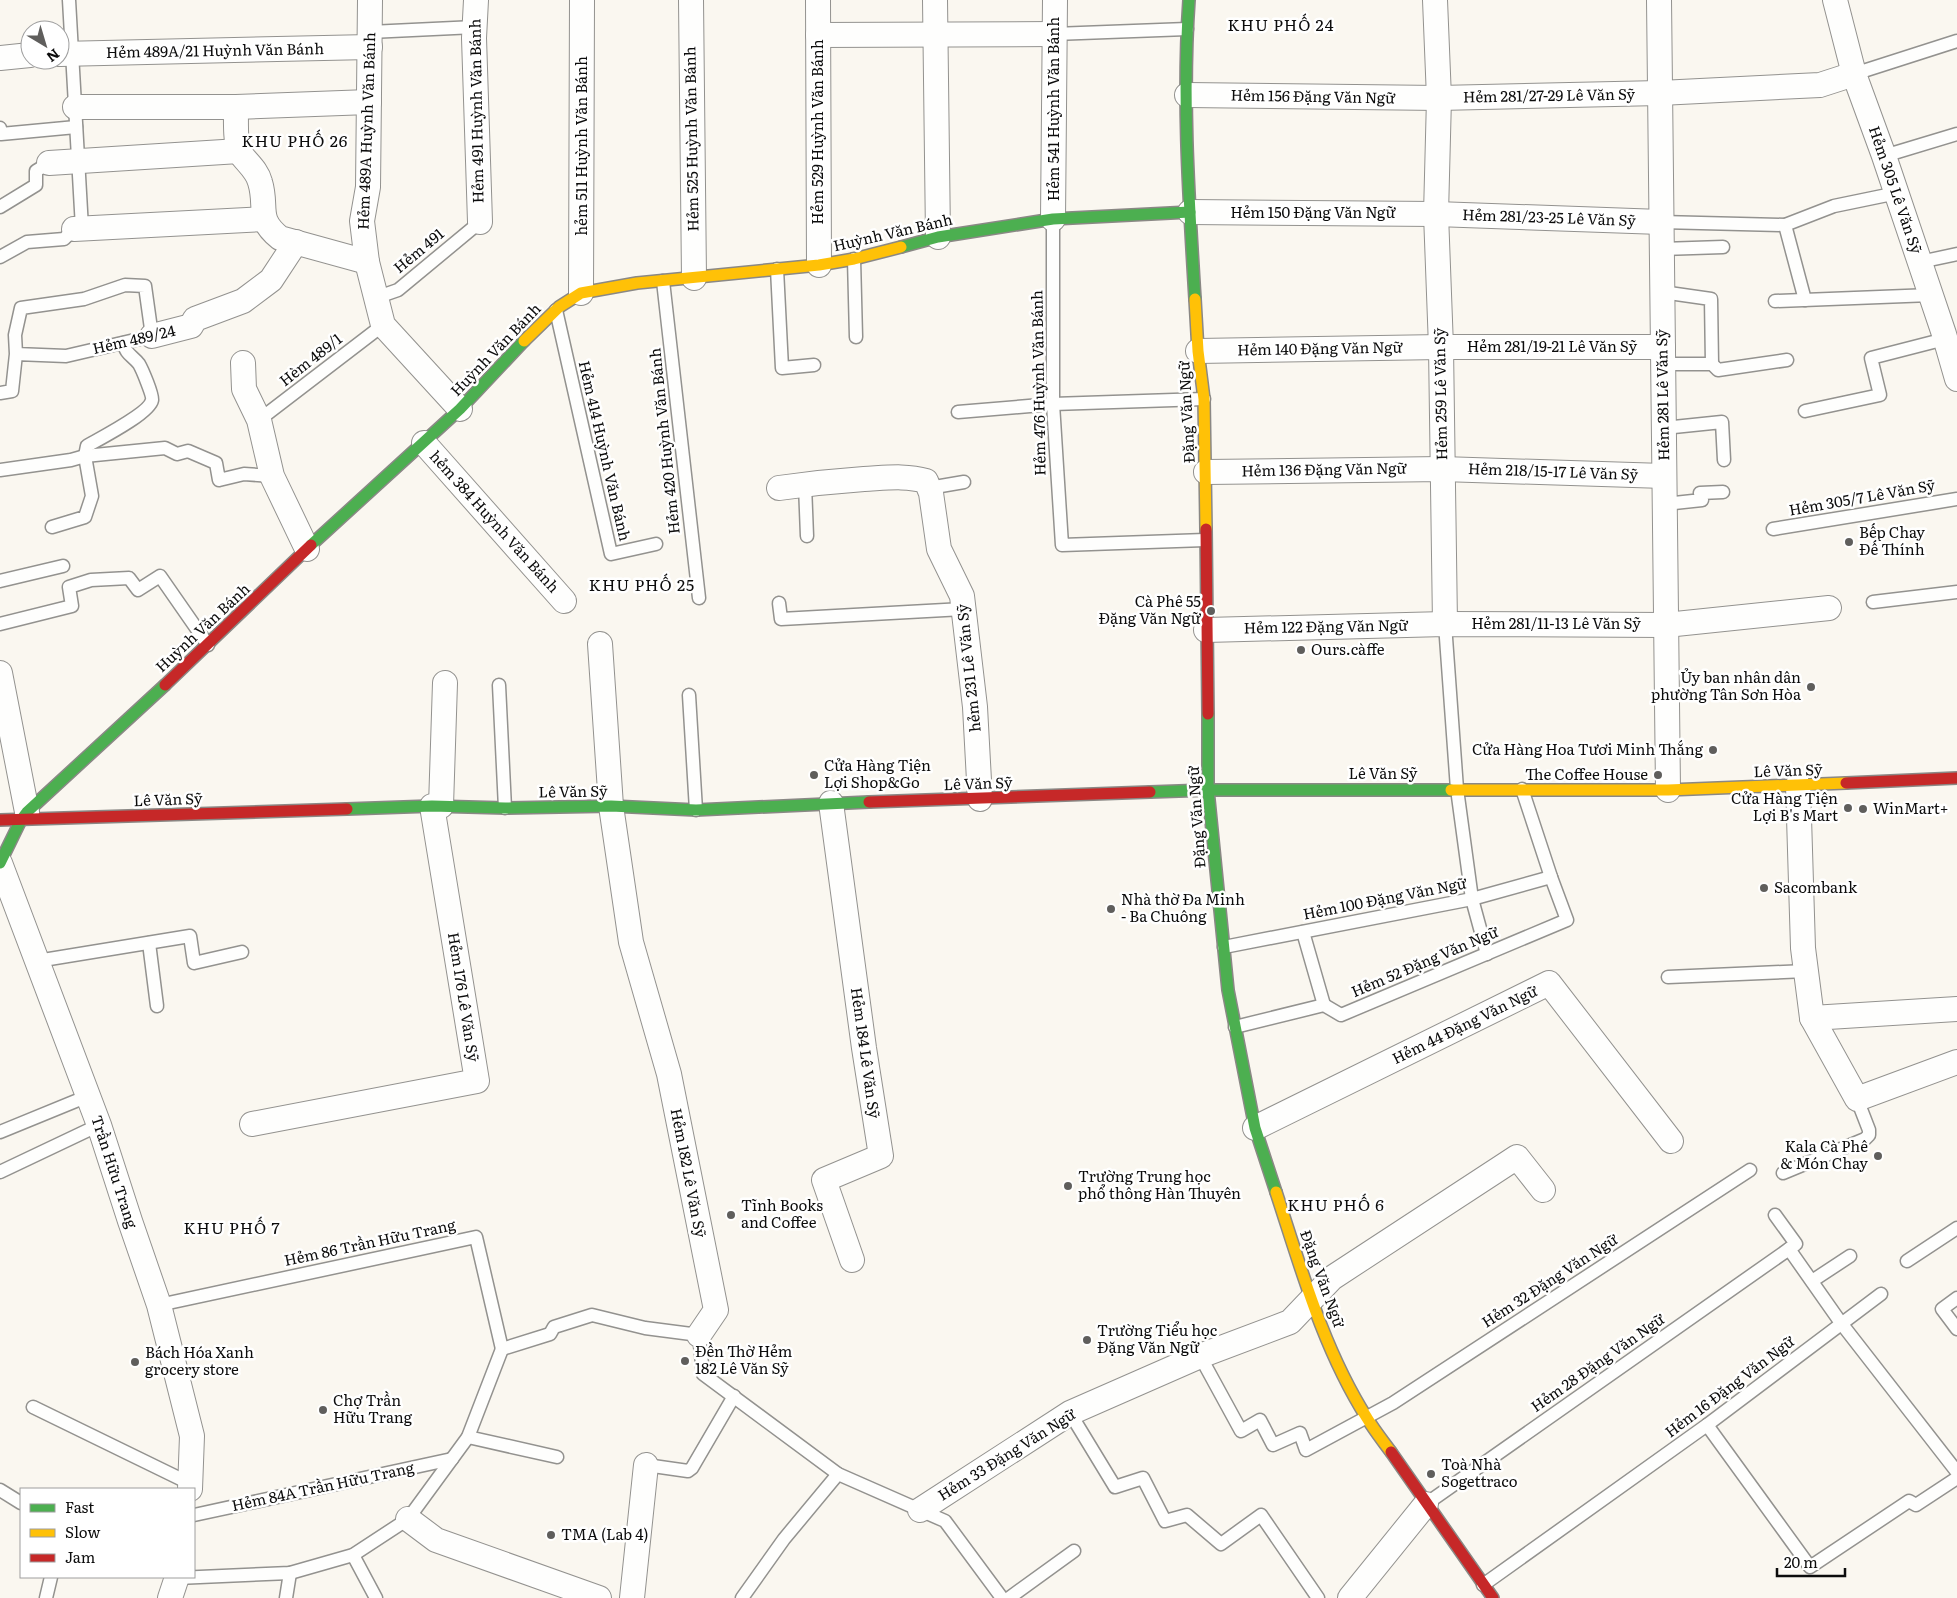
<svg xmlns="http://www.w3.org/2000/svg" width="1957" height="1598" font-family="Literata,serif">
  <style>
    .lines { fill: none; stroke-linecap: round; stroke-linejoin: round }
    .lane-casing { stroke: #93928f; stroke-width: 15 }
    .street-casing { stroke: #93928f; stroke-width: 26 }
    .fast-casing { stroke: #8a8885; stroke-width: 14 }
    .slow-casing { stroke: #8a8885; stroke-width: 14 }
    .jam-casing { stroke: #8a8885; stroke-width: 14 }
    .lane { stroke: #fefefd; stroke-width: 12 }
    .street { stroke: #fefefd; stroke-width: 24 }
    .fast { stroke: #4caf50; stroke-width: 11 }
    .slow { stroke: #ffc107; stroke-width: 11 }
    .jam { stroke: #c62828; stroke-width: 11 }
    .poi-dot { fill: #5f5e5c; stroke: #fff; stroke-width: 2 }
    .labels { text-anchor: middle; stroke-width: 5; stroke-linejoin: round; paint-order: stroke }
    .street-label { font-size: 15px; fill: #0c0c0c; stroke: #fff }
    .poi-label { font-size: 15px; fill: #0c0c0c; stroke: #fff; text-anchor: start }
    .neighbourhood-label { font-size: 16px; letter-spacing: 1px; fill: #0c0c0c; stroke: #fff }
  </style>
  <rect width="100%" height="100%" fill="#faf7f0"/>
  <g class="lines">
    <g class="lane-casing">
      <g id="lane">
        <polyline points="69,0 82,228"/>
        <polyline points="370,32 475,27"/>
        <polyline points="1054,34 1187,29"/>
        <polyline points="1854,74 1957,41"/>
        <polyline points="0,128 1,134 76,127"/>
        <polyline points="1884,156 1957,134"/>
        <polyline points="0,207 36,185 36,171 49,163"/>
        <polyline points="1053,219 1053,404 1062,545 1205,540"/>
        <polyline points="1661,222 1785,225 1834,206 1897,193"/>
        <polyline points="1785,225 1805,300"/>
        <polyline points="1662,249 1723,247"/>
        <polyline points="0,257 27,242 64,239 74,229"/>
        <polyline points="854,259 856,337"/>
        <polyline points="1920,262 1957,254"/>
        <polyline points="777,269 782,368 814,365"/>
        <polyline points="663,281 699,598"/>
        <polyline points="1662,292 1711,299 1712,364"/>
        <polyline points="375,298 398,290 480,222"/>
        <polyline points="1775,301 1931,295"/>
        <polyline points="556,310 611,554 656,544"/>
        <polyline points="1663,364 1712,364 1718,370 1787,360"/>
        <polyline points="0,393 12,391 16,354 66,356 152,336 145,286 125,285 84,299 21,308 15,335 16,354"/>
        <polyline points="1805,411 1880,395 1871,358 1945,339"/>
        <polyline points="958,412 1053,404 1204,399"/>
        <polyline points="259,420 383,325"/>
        <polyline points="1664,428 1722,422 1724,460"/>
        <polyline points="0,470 71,460 85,456 165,448 177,454 188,451 216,463 219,480 244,474 272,476"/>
        <polyline points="805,485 807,536"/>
        <polyline points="929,488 964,482"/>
        <polyline points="1665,504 1702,500 1700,493 1723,492"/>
        <path d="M 52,527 L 85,517 L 92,496 L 85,456 L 87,446 C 99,439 150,413 152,400 C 153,395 142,369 139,364 C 133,356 125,354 124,343"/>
        <polyline points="1773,529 1957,499"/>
        <polyline points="0,581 63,566"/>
        <polyline points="1873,602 1957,592"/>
        <polyline points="779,603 781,619 963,609"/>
        <polyline points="0,624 72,606 69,587 91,580 129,578 138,590 160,576 208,645"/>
        <polyline points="1445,624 1457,789 1472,899 1487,954"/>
        <polyline points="499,685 505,808"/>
        <polyline points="689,695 696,810"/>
        <polyline points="1303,932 1324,1005"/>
        <polyline points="149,943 157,1006"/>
        <polyline points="1224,947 1472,899 1551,877"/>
        <polyline points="37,961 190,936 194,963 242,952"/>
        <polyline points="1668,977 1806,971"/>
        <polyline points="1235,1027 1324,1005 1341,1015 1567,920 1551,877 1522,789"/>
        <polyline points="0,1132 88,1096"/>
        <polyline points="0,1172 99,1125"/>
        <polyline points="1783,1173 1865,1139 1869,1135 1869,1130 1857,1099"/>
        <polyline points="1775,1215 1796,1244 1789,1249"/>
        <polyline points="1907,1261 1957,1228"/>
        <polyline points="1812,1281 1850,1256"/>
        <polyline points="1957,1298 1942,1309 1957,1329"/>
        <polyline points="159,1305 476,1237 502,1349"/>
        <polyline points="502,1349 550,1334 554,1327 592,1315 645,1328 699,1335 703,1374 838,1474 945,1521 1002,1598"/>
        <polyline points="1200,1356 1241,1431 1260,1420 1273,1445 1300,1433 1306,1450 1393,1403 1750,1170"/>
        <polyline points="33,1407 191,1484"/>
        <polyline points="1070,1413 1115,1487 1143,1478 1165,1521 1187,1515 1221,1544 1261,1515 1318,1598"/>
        <polyline points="1707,1425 1810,1567 1909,1501 1916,1505 1957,1478"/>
        <polyline points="468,1437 557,1457"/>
        <polyline points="646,1465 688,1471 692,1468 734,1396"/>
        <polyline points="0,1490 21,1503"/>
        <polyline points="1426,1504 1789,1249 1841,1323 1957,1472"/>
        <polyline points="194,1515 452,1459"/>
        <polyline points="353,1555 376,1598"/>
        <polyline points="177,1578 290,1573 353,1555 408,1519 468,1437 502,1349"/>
        <polyline points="1483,1585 1707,1425 1881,1294"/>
        <polyline points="46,1598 51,1577"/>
        <polyline points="286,1598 290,1573"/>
        <polyline points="742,1598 784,1539 838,1474"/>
        <polyline points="1009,1598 1074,1551"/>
      </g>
    </g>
    <g class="street-casing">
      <g id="street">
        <polyline points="370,0 368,187 362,221 367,262 383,325 460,409"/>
        <polyline points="476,0 474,38 480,222"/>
        <polyline points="691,0 694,278"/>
        <polyline points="818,0 819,265"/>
        <polyline points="935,0 938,237"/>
        <polyline points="1435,0 1439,98 1436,214 1441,347 1445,624"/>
        <polyline points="1659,0 1668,790"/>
        <polyline points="1835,0 1854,74 1884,156 1944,334 1957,379"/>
        <polyline points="818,35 1054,34"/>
        <polyline points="60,54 370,47"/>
        <polyline points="0,58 30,55"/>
        <polyline points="1187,95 1439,98 1660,93 1820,85 1854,74"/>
        <polyline points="75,107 236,107 369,102"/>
        <path d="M 236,107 C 236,116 235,146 240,153 C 247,163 257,170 260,182 C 268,208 255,218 280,238 L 367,262"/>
        <polyline points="49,163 239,151"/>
        <polyline points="1190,212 1436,214 1661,222"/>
        <polyline points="1053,219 1055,0"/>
        <polyline points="74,229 264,219"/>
        <polyline points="581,293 582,0"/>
        <polyline points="152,336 191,326 195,319 243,301 271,280 296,242"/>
        <polyline points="1198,351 1441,347 1663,347"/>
        <polyline points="243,363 244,389 259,420 272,476 307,549"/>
        <polyline points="424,443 564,601"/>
        <polyline points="1206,472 1442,469 1664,476"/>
        <path d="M 779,488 C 807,484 835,481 864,479 C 885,478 906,475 926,481 L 931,493 L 939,549 L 962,596 L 975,707 L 980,799"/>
        <polyline points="1206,630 1445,624 1666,625 1829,608"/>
        <polyline points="600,644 611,806 631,942 669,1074 716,1310 699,1335"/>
        <polyline points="0,673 27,812"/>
        <polyline points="1798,785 1803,948 1812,1018 1857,1099 1957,1062"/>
        <polyline points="831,803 864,1048 881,1156 824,1180 852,1260"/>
        <polyline points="441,806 445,683"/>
        <polyline points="0,863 99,1125 130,1221 159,1305 192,1436 190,1489"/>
        <polyline points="1812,1018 1957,1009"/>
        <polyline points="252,1124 477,1081 432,806"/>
        <polyline points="1255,1128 1549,983 1671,1141"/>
        <polyline points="920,1510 1070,1413 1200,1356 1290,1322 1332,1278 1517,1157 1543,1190"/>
        <polyline points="408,1519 436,1540 599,1598"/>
        <polyline points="170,1598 177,1577"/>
        <polyline points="632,1598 646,1465"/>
        <polyline points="1350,1598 1426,1504"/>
      </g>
    </g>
    <g class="fast-casing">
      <g id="fast">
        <path d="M 1189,0 C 1182,99 1189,200 1195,299"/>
        <polyline points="901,247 938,237 1053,219 1190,212"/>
        <polyline points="311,545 460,409 524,341"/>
        <polyline points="1208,714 1208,790 1228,990 1255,1128 1276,1192"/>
        <polyline points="1150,792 1208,790 1451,790"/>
        <polyline points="347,809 432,806 505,808 611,806 696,810 869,802"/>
        <polyline points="0,863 21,820 27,812 165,685"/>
      </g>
    </g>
    <g class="slow-casing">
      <g id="slow">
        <polyline points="1195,299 1198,351 1204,399 1206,529"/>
        <polyline points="524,341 559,307 581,293 637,283 819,265 854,259 901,247"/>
        <polyline points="1451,790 1668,790 1846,783"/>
        <path d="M 1276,1192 C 1301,1268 1323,1349 1367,1418 C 1374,1430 1383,1441 1391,1452"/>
      </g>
    </g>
    <g class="jam-casing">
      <g id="jam">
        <polyline points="1206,529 1208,714"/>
        <polyline points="165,685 311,545"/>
        <polyline points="1846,783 1957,778"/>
        <polyline points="869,802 1150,792"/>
        <polyline points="0,820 347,809"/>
        <polyline points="1391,1452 1493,1598"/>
      </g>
    </g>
    <use href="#lane" class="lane"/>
    <use href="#street" class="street"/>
    <use href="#fast" class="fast"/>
    <use href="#slow" class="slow"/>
    <use href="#jam" class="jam"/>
  </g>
  <g class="poi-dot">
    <circle cx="1849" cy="542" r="5"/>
    <circle cx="1211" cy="611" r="5"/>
    <circle cx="1301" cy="650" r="5"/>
    <circle cx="1811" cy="687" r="5"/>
    <circle cx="1713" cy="750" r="5"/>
    <circle cx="814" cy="775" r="5"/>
    <circle cx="1658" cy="775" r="5"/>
    <circle cx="1848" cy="808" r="5"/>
    <circle cx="1863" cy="809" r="5"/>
    <circle cx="1764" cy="888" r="5"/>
    <circle cx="1111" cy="909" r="5"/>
    <circle cx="1878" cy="1156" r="5"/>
    <circle cx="1068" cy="1186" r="5"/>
    <circle cx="731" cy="1215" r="5"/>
    <circle cx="1087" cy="1340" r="5"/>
    <circle cx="685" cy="1361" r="5"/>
    <circle cx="135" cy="1362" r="5"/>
    <circle cx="323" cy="1410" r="5"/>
    <circle cx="1431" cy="1474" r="5"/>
    <circle cx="551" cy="1535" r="5"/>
  </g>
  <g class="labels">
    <g class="street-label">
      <text transform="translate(215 51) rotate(-1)" y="5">Hẻm 489A/21 Huỳnh Văn Bánh</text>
      <text transform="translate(1549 96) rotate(-1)" y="5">Hẻm 281/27-29 Lê Văn Sỹ</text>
      <text transform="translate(1313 97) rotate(1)" y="5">Hẻm 156 Đặng Văn Ngữ</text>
      <text transform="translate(1054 109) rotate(-90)" y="5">Hẻm 541 Huỳnh Văn Bánh</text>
      <text transform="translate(477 111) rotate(-91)" y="5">Hẻm 491 Huỳnh Văn Bánh</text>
      <text transform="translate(367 131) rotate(-88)" y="5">Hẻm 489A Huỳnh Văn Bánh</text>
      <text transform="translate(818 132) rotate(-90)" y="5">Hẻm 529 Huỳnh Văn Bánh</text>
      <text transform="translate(692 139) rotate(-91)" y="5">Hẻm 525 Huỳnh Văn Bánh</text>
      <text transform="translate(582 146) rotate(-90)" y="5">hẻm 511 Huỳnh Văn Bánh</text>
      <text transform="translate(1895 190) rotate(71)" y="5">Hẻm 305 Lê Văn Sỹ</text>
      <text x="1313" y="218">Hẻm 150 Đặng Văn Ngữ</text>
      <text transform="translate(1549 218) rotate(2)" y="5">Hẻm 281/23-25 Lê Văn Sỹ</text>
      <text transform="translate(893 233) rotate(-13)" y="5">Huỳnh Văn Bánh</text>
      <text transform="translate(419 251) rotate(-40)" y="5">Hẻm 491</text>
      <text transform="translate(134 340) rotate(-13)" y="5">Hẻm 489/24</text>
      <text x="1552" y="352">Hẻm 281/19-21 Lê Văn Sỹ</text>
      <text transform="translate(1320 349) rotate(-1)" y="5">Hẻm 140 Đặng Văn Ngữ</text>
      <text transform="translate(496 350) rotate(-46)" y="5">Huỳnh Văn Bánh</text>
      <text transform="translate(311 360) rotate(-38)" y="5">Hèm 489/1</text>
      <text transform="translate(1039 383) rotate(-91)" y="5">Hẻm 476 Huỳnh Văn Bánh</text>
      <text transform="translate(1441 394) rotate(-91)" y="5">Hẻm 259 Lê Văn Sỹ</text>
      <text transform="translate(1663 395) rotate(-91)" y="5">Hẻm 281 Lê Văn Sỹ</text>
      <text transform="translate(1187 412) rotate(-93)" y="5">Đặng Văn Ngữ</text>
      <text transform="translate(665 441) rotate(-96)" y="5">Hẻm 420 Huỳnh Văn Bánh</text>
      <text transform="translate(604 451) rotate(77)" y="5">Hẻm 414 Huỳnh Văn Bánh</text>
      <text transform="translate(1324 470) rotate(-1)" y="5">Hẻm 136 Đặng Văn Ngữ</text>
      <text transform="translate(1553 472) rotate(2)" y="5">Hẻm 218/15-17 Lê Văn Sỹ</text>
      <text transform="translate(1862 498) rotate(-10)" y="5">Hẻm 305/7 Lê Văn Sỹ</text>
      <text transform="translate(494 522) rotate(48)" y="5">hẻm 384 Huỳnh Văn Bánh</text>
      <text x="1556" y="629">Hẻm 281/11-13 Lê Văn Sỹ</text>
      <text transform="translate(1326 627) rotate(-1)" y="5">Hẻm 122 Đặng Văn Ngữ</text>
      <text transform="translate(203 628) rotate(-43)" y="5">Huỳnh Văn Bánh</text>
      <text transform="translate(969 668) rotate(-96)" y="5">hẻm 231 Lê Văn Sỹ</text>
      <text transform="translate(1788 771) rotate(-2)" y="5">Lê Văn Sỹ</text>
      <text x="1383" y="779">Lê Văn Sỹ</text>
      <text transform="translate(978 784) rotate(-2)" y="5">Lê Văn Sỹ</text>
      <text transform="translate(573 792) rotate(-1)" y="5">Lê Văn Sỹ</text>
      <text transform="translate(168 800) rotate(-2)" y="5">Lê Văn Sỹ</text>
      <text transform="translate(1197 817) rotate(-94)" y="5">Đặng Văn Ngữ</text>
      <text transform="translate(1385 899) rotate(-11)" y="5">Hẻm 100 Đặng Văn Ngữ</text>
      <text transform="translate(1425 962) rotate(-23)" y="5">Hẻm 52 Đặng Văn Ngữ</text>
      <text transform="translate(463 997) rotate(81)" y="5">Hẻm 176 Lê Văn Sỹ</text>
      <text transform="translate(1465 1025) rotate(-26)" y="5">Hẻm 44 Đặng Văn Ngữ</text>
      <text transform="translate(865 1053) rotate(82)" y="5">Hẻm 184 Lê Văn Sỹ</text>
      <text transform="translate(114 1172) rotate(72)" y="5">Trần Hữu Trang</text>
      <text transform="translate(688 1173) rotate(79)" y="5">Hẻm 182 Lê Văn Sỹ</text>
      <text transform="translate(370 1243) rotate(-12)" y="5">Hẻm 86 Trần Hữu Trang</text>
      <text transform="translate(1322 1279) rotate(70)" y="5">Đặng Văn Ngữ</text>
      <text transform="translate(1550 1281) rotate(-33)" y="5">Hẻm 32 Đặng Văn Ngữ</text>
      <text transform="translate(1598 1363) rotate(-35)" y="5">Hẻm 28 Đặng Văn Ngữ</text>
      <text transform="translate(1730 1387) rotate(-37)" y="5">Hẻm 16 Đặng Văn Ngữ</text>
      <text transform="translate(1007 1455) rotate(-32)" y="5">Hẻm 33 Đặng Văn Ngữ</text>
      <text transform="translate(323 1487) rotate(-12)" y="5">Hẻm 84A Trần Hữu Trang</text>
    </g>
    <g class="poi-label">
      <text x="1859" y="538">Bếp Chay<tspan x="1859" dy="17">Đế Thính</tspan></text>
      <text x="1201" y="607" text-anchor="end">Cà Phê 55<tspan x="1201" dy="17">Đặng Văn Ngữ</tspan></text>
      <text x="1311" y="655">Ours.càffe</text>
      <text x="1801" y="683" text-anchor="end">Ủy ban nhân dân<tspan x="1801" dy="17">phường Tân Sơn Hòa</tspan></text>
      <text x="1703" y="755" text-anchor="end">Cửa Hàng Hoa Tươi Minh Thắng</text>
      <text x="824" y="771">Cửa Hàng Tiện<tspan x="824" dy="17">Lợi Shop&amp;Go</tspan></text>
      <text x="1648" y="780" text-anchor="end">The Coffee House</text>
      <text x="1838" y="804" text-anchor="end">Cửa Hàng Tiện<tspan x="1838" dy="17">Lợi B's Mart</tspan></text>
      <text x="1873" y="814">WinMart+</text>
      <text x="1774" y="893">Sacombank</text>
      <text x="1121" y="905">Nhà thờ Đa Minh<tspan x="1121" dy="17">- Ba Chuông</tspan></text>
      <text x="1868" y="1152" text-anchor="end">Kala Cà Phê<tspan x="1868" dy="17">&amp; Món Chay</tspan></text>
      <text x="1078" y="1182">Trường Trung học<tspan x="1078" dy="17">phổ thông Hàn Thuyên</tspan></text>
      <text x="741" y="1211">Tĩnh Books<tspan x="741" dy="17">and Coffee</tspan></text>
      <text x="1097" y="1336">Trường Tiểu học<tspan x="1097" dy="17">Đặng Văn Ngữ</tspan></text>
      <text x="695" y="1357">Đền Thờ Hẻm<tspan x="695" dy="17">182 Lê Văn Sỹ</tspan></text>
      <text x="145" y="1358">Bách Hóa Xanh<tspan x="145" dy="17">grocery store</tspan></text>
      <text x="333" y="1406">Chợ Trần<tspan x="333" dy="17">Hữu Trang</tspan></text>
      <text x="1441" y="1470">Toà Nhà<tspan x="1441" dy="17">Sogettraco</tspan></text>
      <text x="561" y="1540">TMA (Lab 4)</text>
    </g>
    <g class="neighbourhood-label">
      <text x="1281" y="31">KHU PHỐ 24</text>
      <text x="295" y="147">KHU PHỐ 26</text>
      <text x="642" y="591">KHU PHỐ 25</text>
      <text x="1336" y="1211">KHU PHỐ 6</text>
      <text x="232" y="1234">KHU PHỐ 7</text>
    </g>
  </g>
  <rect x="20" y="1488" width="175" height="90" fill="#ffffff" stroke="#9e9e9e"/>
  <rect x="30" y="1504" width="25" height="8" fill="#4caf50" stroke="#9e9e9e"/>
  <text x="65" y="1513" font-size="15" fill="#0c0c0c">Fast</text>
  <rect x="30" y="1529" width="25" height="8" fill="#ffc107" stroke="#9e9e9e"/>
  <text x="65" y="1538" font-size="15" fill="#0c0c0c">Slow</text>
  <rect x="30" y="1554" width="25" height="8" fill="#c62828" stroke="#9e9e9e"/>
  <text x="65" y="1563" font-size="15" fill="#0c0c0c">Jam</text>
  <g transform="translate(45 45) rotate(142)"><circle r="24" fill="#ffffff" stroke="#9e9e9e"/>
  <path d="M0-4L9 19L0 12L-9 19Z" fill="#5f5e5c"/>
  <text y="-8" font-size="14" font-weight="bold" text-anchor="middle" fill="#0c0c0c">N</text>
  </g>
  <path d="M1777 1568v8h68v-8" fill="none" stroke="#0c0c0c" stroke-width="2.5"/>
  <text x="1784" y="1568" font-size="15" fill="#0c0c0c" stroke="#ffffff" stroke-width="4" paint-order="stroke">20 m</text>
</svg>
